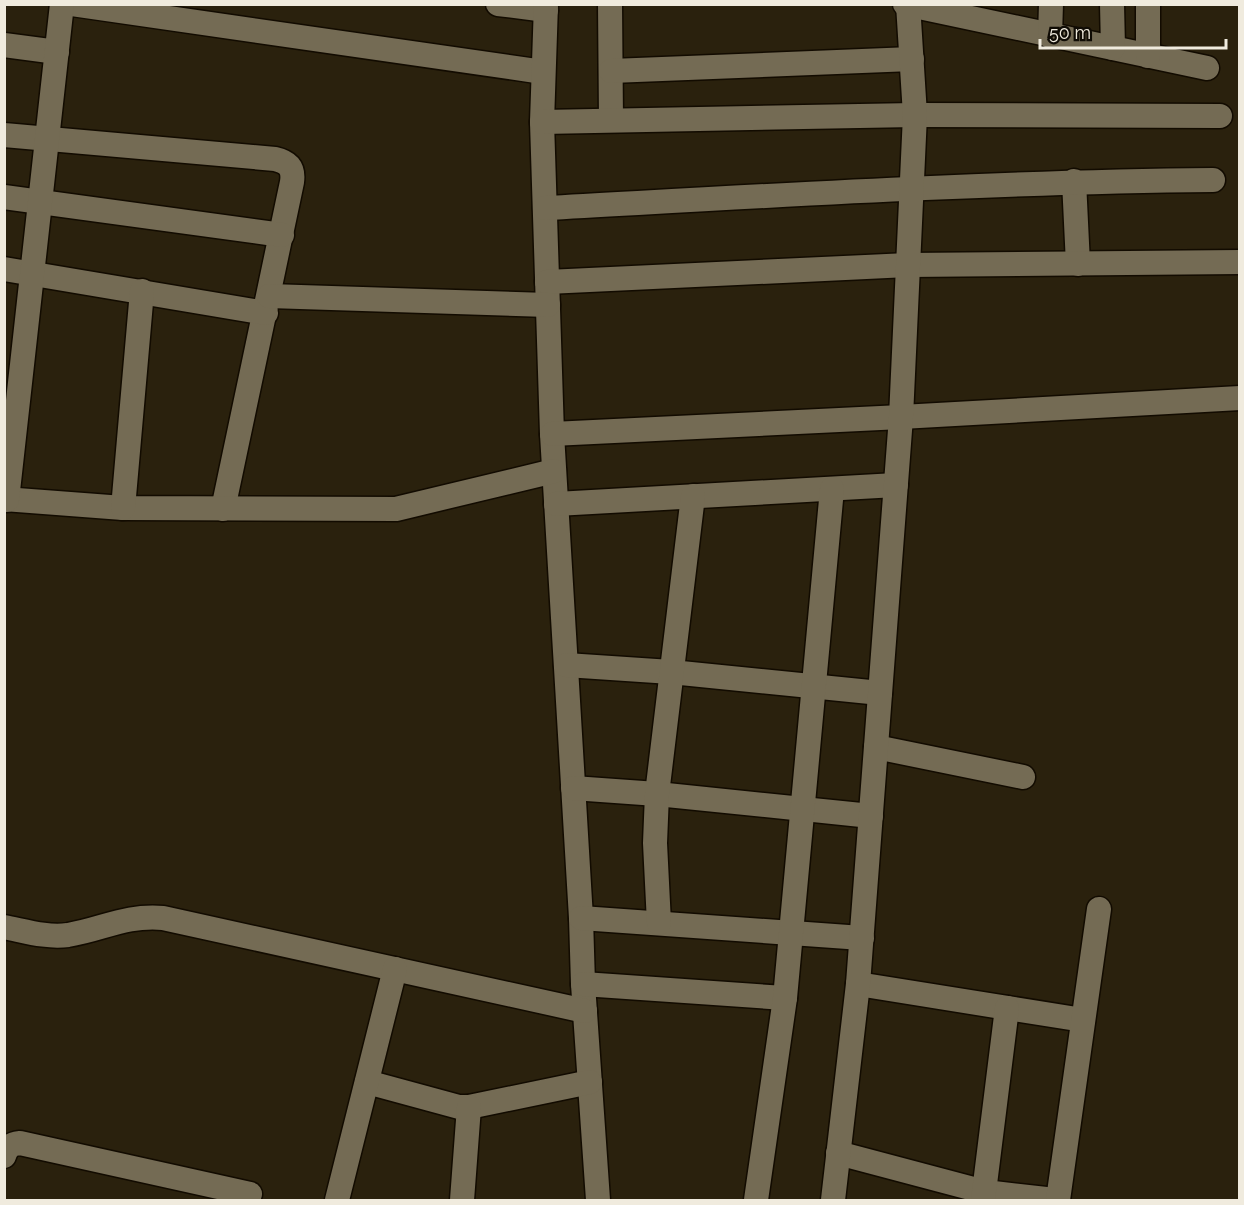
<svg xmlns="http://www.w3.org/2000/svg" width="1244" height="1205" font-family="Raleway,sans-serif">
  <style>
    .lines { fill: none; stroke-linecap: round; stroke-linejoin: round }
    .minor-casing { stroke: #120b00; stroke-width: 27 }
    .minor { stroke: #746b54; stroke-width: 24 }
  </style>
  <rect width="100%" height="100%" fill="#2a210d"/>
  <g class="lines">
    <g class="minor-casing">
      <g id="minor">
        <polyline points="72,4 543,72"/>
        <polyline points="498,4 546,10"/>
        <polyline points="546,4 542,122 552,434 581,918 583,984 598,1200"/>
        <polyline points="610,4 611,120"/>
        <polyline points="905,4 1207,68"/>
        <polyline points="1112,4 1113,48"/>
        <polyline points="1148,4 1148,56"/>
        <polyline points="1050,36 1051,4"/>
        <polyline points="4,45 57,52"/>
        <polyline points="611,71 912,59"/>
        <polyline points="542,122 915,115 1220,116"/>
        <path d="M 4,135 L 275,159 C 288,162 294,168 292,182 L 223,509"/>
        <polyline points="1074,181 1078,264"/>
        <polyline points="4,197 282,235"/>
        <path d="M 545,208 C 767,196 990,182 1213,180"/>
        <polyline points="4,269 266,313"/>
        <polyline points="547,282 908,265 1240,262"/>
        <polyline points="269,296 548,305"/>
        <polyline points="552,434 901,417 1240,398"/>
        <polyline points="4,499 123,508 396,509 554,471"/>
        <polyline points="7,500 62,4"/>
        <polyline points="556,504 896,485"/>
        <polyline points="123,508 142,291"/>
        <polyline points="566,665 671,672 880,693"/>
        <polyline points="876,747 1023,777"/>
        <polyline points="573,788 657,794 871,816"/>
        <polyline points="581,918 862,938"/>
        <polyline points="659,923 655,843 657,794 693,496"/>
        <path d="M 4,927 C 25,931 47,938 68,935 C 104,929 124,915 163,918 L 585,1011"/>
        <polyline points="583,984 785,998"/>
        <polyline points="858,984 1083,1020"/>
        <polyline points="367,1082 459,1107 469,1107 590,1082"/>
        <polyline points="838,1153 985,1192 1055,1200"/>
        <path d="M 4,1156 C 7,1147 11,1144 20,1143 L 250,1194"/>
        <polyline points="337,1200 395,969"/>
        <polyline points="462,1200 469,1107"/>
        <polyline points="756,1200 785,998 832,489"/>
        <polyline points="833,1200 858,984 901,417 915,115 908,4"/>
        <polyline points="983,1200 1007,1008"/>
        <polyline points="1058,1200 1099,909"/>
      </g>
    </g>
    <use href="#minor" class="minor"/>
  </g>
  <rect width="1244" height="1205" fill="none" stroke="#f0ebde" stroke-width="12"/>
  <path d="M1040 39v9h186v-9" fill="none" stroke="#f0ebde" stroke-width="3"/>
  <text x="1049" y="39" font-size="18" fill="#f0ebde" stroke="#0f0b04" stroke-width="4.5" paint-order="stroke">50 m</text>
</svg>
